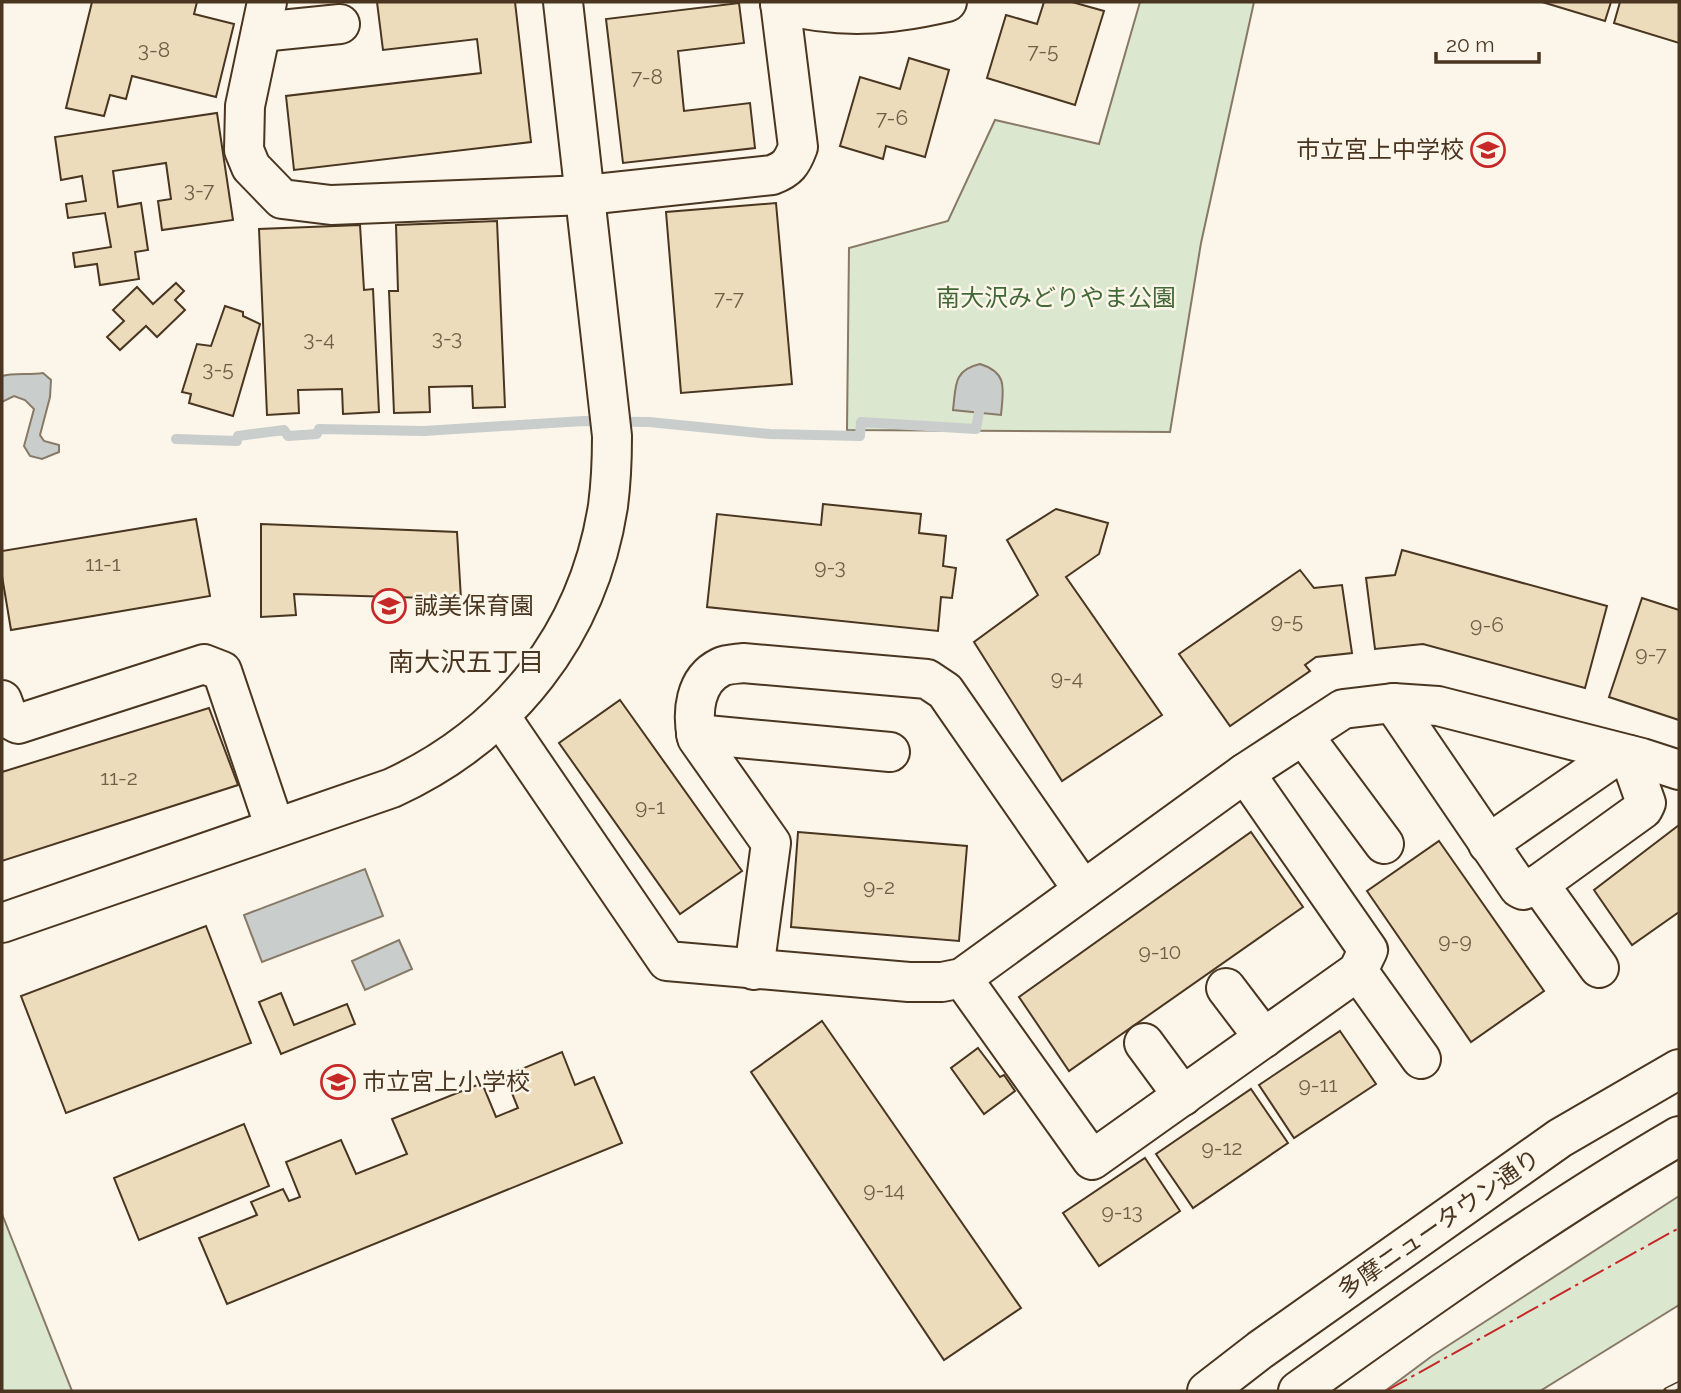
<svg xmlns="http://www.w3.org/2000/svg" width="1681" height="1393" font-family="Raleway,'Noto Sans JP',sans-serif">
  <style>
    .green { fill: #dce7d0; stroke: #887966; stroke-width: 2 }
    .water { fill: #c9cecd; stroke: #887966; stroke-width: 2 }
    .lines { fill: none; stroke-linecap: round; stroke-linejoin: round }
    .stream { stroke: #c9cecd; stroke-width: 10 }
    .building { fill: #ecdcbc; stroke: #4a3520; stroke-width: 2 }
    .minor-casing { stroke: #4a3520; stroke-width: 42 }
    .major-casing { stroke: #4a3520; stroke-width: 42 }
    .minor { stroke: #fbf6e9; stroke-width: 38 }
    .major { stroke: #fbf6e9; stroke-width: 38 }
    .rail-casing { stroke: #4a3520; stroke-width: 8 }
    .rail { stroke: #fbf6e9; stroke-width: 5; stroke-dasharray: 16; stroke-linecap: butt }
    .power { stroke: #c62828; stroke-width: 2; stroke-dasharray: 24 5 3.5 5; stroke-linecap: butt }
    .labels { text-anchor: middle; stroke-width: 5; stroke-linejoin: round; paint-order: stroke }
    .number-label { font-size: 21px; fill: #725f47 }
    .poi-label { font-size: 24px; fill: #4a3520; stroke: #fbf6e9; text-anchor: start }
    .park-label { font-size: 24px; fill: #436837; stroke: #fbf6e9 }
    .street-label { font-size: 24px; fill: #4a3520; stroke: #fbf6e9 }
    .neighbourhood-label { font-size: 26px; fill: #4a3520; stroke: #fbf6e9 }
  </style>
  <rect width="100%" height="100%" fill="#fbf6e9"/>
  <g class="green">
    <polygon points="1140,2 1254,2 1201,243 1170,432 847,430 849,248 948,221 995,120 1099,144"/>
    <polygon points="1679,1196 1679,1305 1540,1391 1385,1391 1432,1356"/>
    <polygon points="2,1214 72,1391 2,1391"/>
  </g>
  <g class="water">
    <path d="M 980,364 C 1009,373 1003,390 1001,415 L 953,410 C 956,386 953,370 980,364 Z"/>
    <path d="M 43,373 L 51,380 L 50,397 L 40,435 L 44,441 L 59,445 L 59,452 L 42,459 L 30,456 L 24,446 L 34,409 L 25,400 L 14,396 L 2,402 L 2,376 C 12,373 30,375 43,373 Z"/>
    <polygon points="365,869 383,916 262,962 244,915"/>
    <polygon points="399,940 412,969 365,990 352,961"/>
  </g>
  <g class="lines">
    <polyline class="stream" points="176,439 237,441 238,436 284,430 288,436 317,434 319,429 424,431 583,421 649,422 770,434 860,436 861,422 976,429 979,412"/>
  </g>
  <g class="building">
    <polygon points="92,2 197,2 194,14 234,24 216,97 132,76 126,99 110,95 104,116 66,108"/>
    <polygon points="377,2 515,2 531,142 294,170 286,96 481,73 477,39 383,50"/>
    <polygon points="1044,2 1072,2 1104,11 1075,105 987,78 1006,15 1037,24"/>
    <polygon points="1542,2 1611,2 1605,21"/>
    <polygon points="1620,2 1679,2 1679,43 1614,23"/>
    <polygon points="739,3 744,43 678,51 684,111 750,103 755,148 623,163 606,19"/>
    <polygon points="909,58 949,70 925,157 886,146 883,159 840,146 860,77 900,89"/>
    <polygon points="217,113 233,220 162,230 158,201 171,199 166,163 113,171 118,207 141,203 148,250 135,252 139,279 100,285 97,264 75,267 73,253 111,247 105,213 68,218 66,204 86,201 82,176 61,180 55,137"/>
    <polygon points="776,203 792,384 681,393 666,212"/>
    <polygon points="497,221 505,407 473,408 472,386 429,387 430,412 394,413 389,291 398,291 396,225"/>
    <polygon points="360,225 364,290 373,289 379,412 343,414 342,389 298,390 299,413 267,415 259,229"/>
    <polygon points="176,283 184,291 175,300 185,310 157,337 146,326 120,350 107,337 124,321 113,310 137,287 153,304"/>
    <polygon points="225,306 243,312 243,316 260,324 233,416 189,403 191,394 182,392 197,344 211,346"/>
    <polygon points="823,504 921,514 919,533 946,536 943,566 956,568 952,598 941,597 938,631 707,607 717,514 821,525"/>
    <polygon points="1056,509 1108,523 1099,554 1066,577 1162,715 1062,781 974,642 1038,595 1007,540"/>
    <polygon points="196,519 210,596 11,630 2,576 2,551"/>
    <polygon points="261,524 457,532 461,599 294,594 296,615 261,617"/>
    <polygon points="1402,550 1607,606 1585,688 1423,644 1375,649 1366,578 1395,575"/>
    <polygon points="1300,570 1314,588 1342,585 1352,653 1316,657 1305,665 1310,671 1230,726 1179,654"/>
    <polygon points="1642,598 1679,610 1679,720 1609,697"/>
    <polygon points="620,700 742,871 680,914 559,743"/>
    <polygon points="209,708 238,785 2,861 2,772"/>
    <polygon points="1679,825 1679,912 1632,945 1594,890"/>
    <polygon points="798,832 967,846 959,941 791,927"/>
    <polygon points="1251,832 1303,907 1069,1071 1019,997"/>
    <polygon points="1439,841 1544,991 1471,1042 1367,891"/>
    <polygon points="206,926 251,1043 66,1113 21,996"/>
    <polygon points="281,993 294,1025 347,1004 355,1024 281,1054 259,1002"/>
    <polygon points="822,1021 1021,1308 944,1360 751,1072"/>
    <polygon points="1340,1031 1376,1084 1294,1138 1259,1085"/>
    <polygon points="978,1048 1000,1077 1004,1075 1015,1091 984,1114 951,1068"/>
    <polygon points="562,1052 575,1085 594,1077 622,1143 227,1304 199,1238 257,1215 251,1202 283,1189 289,1201 300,1197 286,1162 341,1140 356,1174 407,1154 392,1119 482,1083 496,1117 518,1108 505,1076"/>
    <polygon points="1251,1089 1288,1143 1193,1208 1156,1154"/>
    <polygon points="244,1124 269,1186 139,1240 114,1178"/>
    <polygon points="1145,1158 1180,1211 1099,1266 1063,1213"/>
  </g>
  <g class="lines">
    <g class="minor-casing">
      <g id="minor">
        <path d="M 267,2 L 245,106 L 244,150 L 251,167 L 282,199 L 331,205 L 586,195 L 772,175 C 788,169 792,163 798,147 L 780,2"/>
        <path d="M 780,4 C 840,19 887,16 947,2"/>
        <polyline points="261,32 340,24"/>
        <polyline points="2,700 9,719 18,724 204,664 222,671 275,828"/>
        <polyline points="1393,703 1519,888 1523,890 1539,884 1643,809 1646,803 1629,755"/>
        <polyline points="500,716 667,961 909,982 942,982 962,978 1245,773 1343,709 1393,703 1438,706 1642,758 1679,770"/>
        <polyline points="696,734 890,752"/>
        <polyline points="1303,735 1384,844"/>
        <polyline points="1488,844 1620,753"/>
        <polyline points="1539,884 1599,968"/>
        <path d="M 2,923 L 392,788 C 509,734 588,634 608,506 C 611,483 612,459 612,436 L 563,2"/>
        <path d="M 754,970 L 771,843 L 697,738 C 692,713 694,680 721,667 C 727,664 737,664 743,663 L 927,679 L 945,691 L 1083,890"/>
        <polyline points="1358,971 1421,1059"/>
        <polyline points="962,978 1092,1160 1358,971 1368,950 1245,773"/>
        <polyline points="1226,988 1264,1038"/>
        <polyline points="1144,1043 1183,1096"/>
      </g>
    </g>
    <g class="major-casing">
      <g id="major">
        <polyline points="1207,1391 1260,1350 1560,1138 1679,1069"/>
        <path d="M 1298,1391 C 1422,1302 1547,1213 1679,1136"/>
      </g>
    </g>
    <use href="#minor" class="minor"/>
    <use href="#major" class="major"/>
    <g class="rail-casing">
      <polyline id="rail" points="1667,1391 1679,1385"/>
    </g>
    <use href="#rail" class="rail"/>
    <polyline class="power" points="1386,1391 1679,1228"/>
  </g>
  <defs>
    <g id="school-ring" transform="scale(1.75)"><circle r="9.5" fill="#fbf6e9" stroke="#c62828" stroke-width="1.5"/><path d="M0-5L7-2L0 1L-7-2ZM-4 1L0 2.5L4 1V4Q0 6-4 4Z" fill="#c62828"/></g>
  </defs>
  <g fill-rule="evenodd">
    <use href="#school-ring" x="1488" y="150"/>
    <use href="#school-ring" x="389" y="606"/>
    <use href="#school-ring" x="338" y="1082"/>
  </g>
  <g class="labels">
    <g class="number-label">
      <text x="154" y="57">3-8</text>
      <text x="1043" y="58">7-5</text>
      <text x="647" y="84">7-8</text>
      <text x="892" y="125">7-6</text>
      <text x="199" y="197">3-7</text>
      <text x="729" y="305">7-7</text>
      <text x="447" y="345">3-3</text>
      <text x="319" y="346">3-4</text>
      <text x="218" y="376">3-5</text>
      <text x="103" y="571">11-1</text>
      <text x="830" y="574">9-3</text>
      <text x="1287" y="628">9-5</text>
      <text x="1487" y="632">9-6</text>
      <text x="1651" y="661">9-7</text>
      <text x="1067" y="685">9-4</text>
      <text x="119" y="785">11-2</text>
      <text x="650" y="814">9-1</text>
      <text x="879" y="894">9-2</text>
      <text x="1455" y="948">9-9</text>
      <text x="1160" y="959">9-10</text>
      <text x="1318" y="1092">9-11</text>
      <text x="1222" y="1155">9-12</text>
      <text x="884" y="1197">9-14</text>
      <text x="1122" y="1219">9-13</text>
    </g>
    <g class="poi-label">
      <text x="1464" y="158" text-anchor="end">市立宮上中学校</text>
      <text x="414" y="614">誠美保育園</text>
      <text x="362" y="1090">市立宮上小学校</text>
    </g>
    <g class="park-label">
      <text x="1056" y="306">南大沢みどりやま公園</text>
    </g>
    <g class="street-label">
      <text transform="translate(1439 1224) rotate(-35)" y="8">多摩ニュータウン通り</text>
    </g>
    <g class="neighbourhood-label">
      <text x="466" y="671">南大沢五丁目</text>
    </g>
  </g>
  <rect width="1681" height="1393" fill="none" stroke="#4a3520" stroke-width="7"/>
  <path d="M1436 52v10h103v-10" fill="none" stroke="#4a3520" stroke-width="3.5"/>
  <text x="1446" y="52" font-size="21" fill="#4a3520" stroke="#fbf6e9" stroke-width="5" paint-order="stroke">20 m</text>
</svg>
